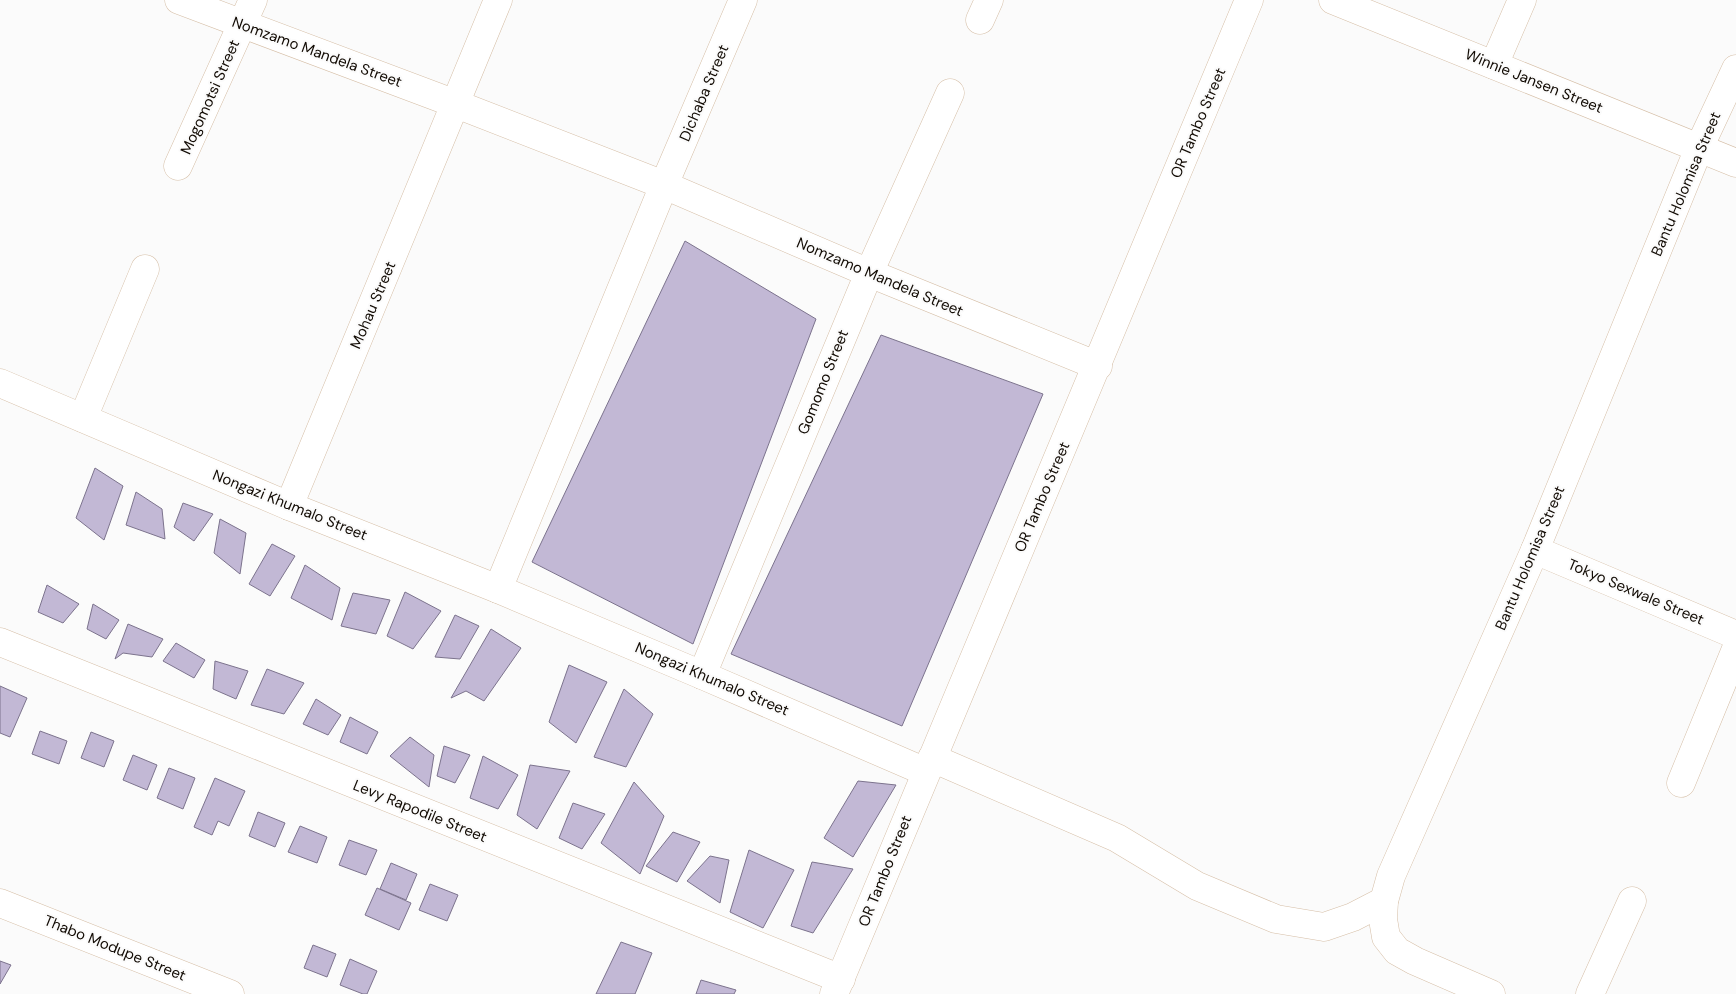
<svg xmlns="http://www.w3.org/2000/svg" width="1736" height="994" font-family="'DM Sans',sans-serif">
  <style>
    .building { fill: #c2b8d5; stroke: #7c738d }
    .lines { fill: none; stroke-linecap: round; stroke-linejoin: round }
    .street-casing { stroke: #d6bfa7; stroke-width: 29 }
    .street { stroke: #fff; stroke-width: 28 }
    .labels { text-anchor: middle; stroke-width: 4; stroke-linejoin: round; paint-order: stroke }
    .street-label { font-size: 15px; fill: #110a03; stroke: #fbfbfb }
  </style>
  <rect width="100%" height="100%" fill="#fbfbfb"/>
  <g class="building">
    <polygon points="685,241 816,319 693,644 532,562"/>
    <polygon points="881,335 1043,394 902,726 731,654"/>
    <polygon points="95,468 123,486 104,540 76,518"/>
    <polygon points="136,492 162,509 165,539 126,525"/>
    <polygon points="183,503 213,514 194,541 174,527"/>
    <polygon points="220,519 246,533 240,574 214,553"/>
    <polygon points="272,544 295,556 270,596 249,584"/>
    <polygon points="305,565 340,588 332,620 291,598"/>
    <polygon points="47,585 79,604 63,623 38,612"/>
    <polygon points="405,592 441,611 413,649 387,636"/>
    <polygon points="353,593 390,600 376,634 341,626"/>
    <polygon points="93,604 119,620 106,639 87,629"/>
    <polygon points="455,615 479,626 460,659 435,657"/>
    <polygon points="128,624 163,639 152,657 123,653 115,659"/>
    <polygon points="491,629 521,648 484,701 466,691 451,698"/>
    <polygon points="176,643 205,660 194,678 163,661"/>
    <polygon points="215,661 248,671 236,699 213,689"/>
    <polygon points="569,665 607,682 576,743 549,722"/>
    <polygon points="267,669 304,683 284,714 251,705"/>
    <polygon points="0,686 27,698 10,737 0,733"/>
    <polygon points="624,689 653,714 626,767 594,757"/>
    <polygon points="316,699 341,715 328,735 303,724"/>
    <polygon points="350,717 378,732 367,754 340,742"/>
    <polygon points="40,731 67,741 59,764 32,754"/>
    <polygon points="91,732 114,741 104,767 81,758"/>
    <polygon points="410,737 434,755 429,787 390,756"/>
    <polygon points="444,746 470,755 455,783 437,776"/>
    <polygon points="133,755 157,765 147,790 123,780"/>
    <polygon points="483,756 518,775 498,809 470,798"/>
    <polygon points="530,765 570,771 537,829 517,815"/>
    <polygon points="169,768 195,778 183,809 157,798"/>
    <polygon points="215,778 245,791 229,826 218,821 212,835 194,827"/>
    <polygon points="858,781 896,785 853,857 824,838"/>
    <polygon points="634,782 664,816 640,874 601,843"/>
    <polygon points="573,803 605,814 582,849 559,838"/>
    <polygon points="258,812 285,823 275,847 249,836"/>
    <polygon points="300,826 327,837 317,863 288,852"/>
    <polygon points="673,832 700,842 677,882 646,866"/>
    <polygon points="349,840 377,850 366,875 339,865"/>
    <polygon points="749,850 794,870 763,928 730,912"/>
    <polygon points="710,856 729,860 720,903 687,881"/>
    <polygon points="812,862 853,869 813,933 791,926"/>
    <polygon points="391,863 417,874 406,900 380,889"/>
    <polygon points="430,884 458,895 447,921 419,910"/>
    <polygon points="377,888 411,903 399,930 365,915"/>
    <polygon points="621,942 652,953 635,994 596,994"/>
    <polygon points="313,945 336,954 327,977 304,968"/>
    <polygon points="350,959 377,971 367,994 363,994 340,985"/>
    <polygon points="0,961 11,965 0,984"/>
    <polygon points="701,980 736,990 734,994 696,994"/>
  </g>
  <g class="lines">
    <g class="street-casing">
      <g id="street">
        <polyline points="179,0 456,104 664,185 869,273 1098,366"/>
        <polyline points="1333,0 1736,163"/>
        <polyline points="980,20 989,0"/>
        <polyline points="1494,65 1522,0"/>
        <polyline points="178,166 253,0"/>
        <polyline points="0,383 289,506 498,589 702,675 926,772"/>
        <polyline points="83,418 145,269"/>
        <polyline points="289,506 498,0"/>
        <polyline points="1535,550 1736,635"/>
        <polyline points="498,589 664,185 743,0"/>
        <polyline points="0,642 841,979"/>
        <polyline points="702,675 869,273 950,93"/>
        <polyline points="932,758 1117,838 1197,886 1276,919 1324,927 1353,917 1384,901"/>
        <polyline points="1681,783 1736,649"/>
        <polyline points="0,903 230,994"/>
        <polyline points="834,994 1249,0"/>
        <polyline points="1491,994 1415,961 1397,951 1386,937 1383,919 1384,901 1391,876 1535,550 1699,148 1736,69"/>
        <polyline points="1590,994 1632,901"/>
      </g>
    </g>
    <use href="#street" class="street"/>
  </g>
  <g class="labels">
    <g class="street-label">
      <text transform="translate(317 52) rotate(20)" y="5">Nomzamo Mandela Street</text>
      <text transform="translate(1534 81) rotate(22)" y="5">Winnie Jansen Street</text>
      <text transform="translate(704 93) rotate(-67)" y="5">Dichaba Street</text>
      <text transform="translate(210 97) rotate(-66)" y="5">Mogomotsi Street</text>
      <text transform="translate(1198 123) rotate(-67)" y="5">OR Tambo Street</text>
      <text transform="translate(1686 184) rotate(-67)" y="5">Bantu Holomisa Street</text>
      <text transform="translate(880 277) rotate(23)" y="5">Nomzamo Mandela Street</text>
      <text transform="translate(373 305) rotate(-67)" y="5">Mohau Street</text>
      <text transform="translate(823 382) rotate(-68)" y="5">Gomomo Street</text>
      <text transform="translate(1042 497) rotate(-67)" y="5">OR Tambo Street</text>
      <text transform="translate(290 505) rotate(22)" y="5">Nongazi Khumalo Street</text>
      <text transform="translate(1530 558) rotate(-67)" y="5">Bantu Holomisa Street</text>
      <text transform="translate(1636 592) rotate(23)" y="5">Tokyo Sexwale Street</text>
      <text transform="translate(712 679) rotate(23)" y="5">Nongazi Khumalo Street</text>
      <text transform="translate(420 811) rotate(22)" y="5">Levy Rapodile Street</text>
      <text transform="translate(885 871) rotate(-68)" y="5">OR Tambo Street</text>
      <text transform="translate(115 948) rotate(22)" y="5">Thabo Modupe Street</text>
    </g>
  </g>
</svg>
